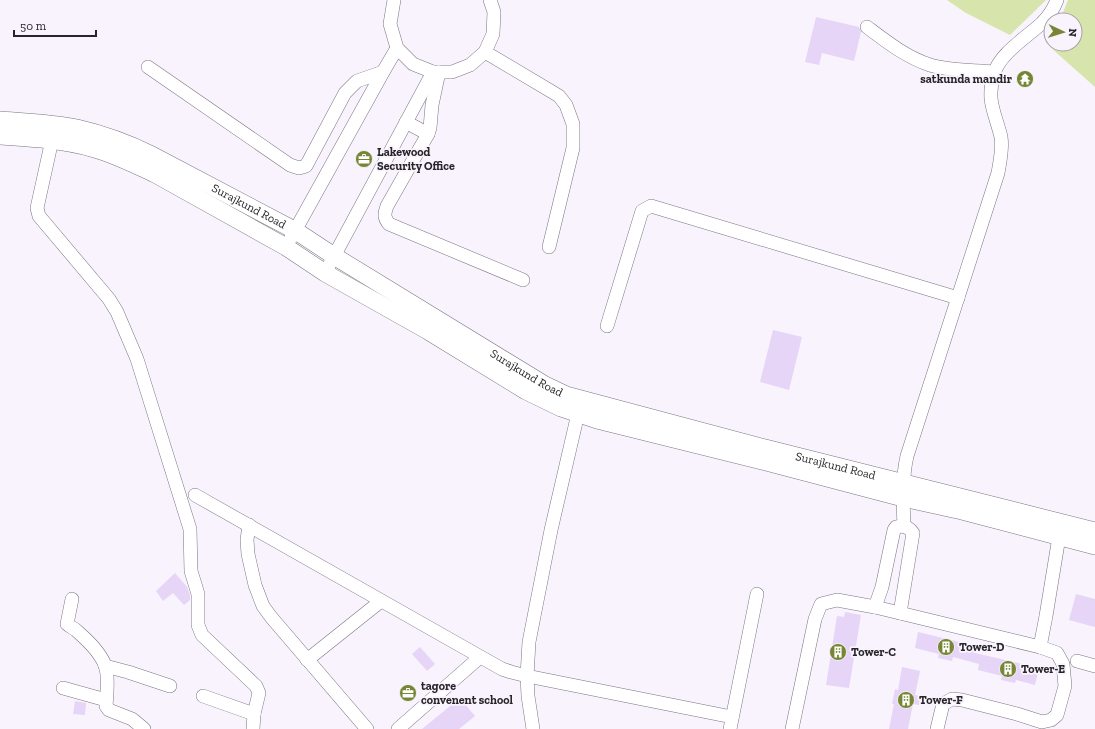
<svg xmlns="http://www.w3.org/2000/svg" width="1095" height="729" font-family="'Zilla Slab',serif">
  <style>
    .green { fill: #d7e4ab }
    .building { fill: #e6d5f6 }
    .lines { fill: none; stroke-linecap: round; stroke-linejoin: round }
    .minor-casing { stroke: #7b7580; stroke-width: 14 }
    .major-casing { stroke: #7b7580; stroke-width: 18 }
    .minor { stroke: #fff; stroke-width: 13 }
    .major { stroke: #fff; stroke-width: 17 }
    .labels { text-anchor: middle; stroke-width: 3.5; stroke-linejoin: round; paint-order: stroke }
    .poi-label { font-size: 12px; font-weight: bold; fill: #272529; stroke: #f9f3fe; text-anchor: start }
    .street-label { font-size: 12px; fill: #272529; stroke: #f9f3fe }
  </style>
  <rect width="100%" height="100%" fill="#f9f3fe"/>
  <g class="green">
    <polygon points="947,0 1046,0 1010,35 966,13"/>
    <polygon points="1068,0 1095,0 1095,87 1050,47 1051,43 1051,44 1075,44 1075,20 1060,20"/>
  </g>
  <g class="building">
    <polygon points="816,17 859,27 861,32 854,61 822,53 819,65 805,62"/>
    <polygon points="361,150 373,157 367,168 355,161"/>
    <polygon points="773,330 802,337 789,390 760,382"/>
    <polygon points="175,573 187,587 190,595 190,600 184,605 173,593 163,601 156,591"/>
    <polygon points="1076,594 1095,599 1095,627 1069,620"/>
    <polygon points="845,612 861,615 849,688 826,685 837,616 844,617"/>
    <polygon points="918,632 976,646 975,653 1039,668 1035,685 1016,680 1015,683 1001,680 1002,676 978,670 979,664 953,657 952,661 938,658 939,654 915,648"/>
    <polygon points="420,647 435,664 427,671 412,654"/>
    <polygon points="902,667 920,671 915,695 921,696 919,705 913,704 908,729 889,729 894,704 892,704 895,689 898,690"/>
    <polygon points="460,698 475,716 459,729 422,729"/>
    <polygon points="75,701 86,703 85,715 73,714"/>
  </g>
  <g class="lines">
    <g class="minor-casing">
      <g id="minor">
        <polyline points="394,0 390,24 397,48 413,64 433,72 452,72 470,65 485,52 493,34 494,12 490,0"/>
        <path d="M 867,27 C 887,42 906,57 930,65 C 949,71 974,70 994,72"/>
        <polyline points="485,52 559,96 566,105 573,124 573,148 549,247"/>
        <polyline points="148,67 290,165 299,168 306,166 345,93 357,81 383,72"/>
        <path d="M 439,72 L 432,105 L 430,128 L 428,134 L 387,206 C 384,214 384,218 389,224 L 523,280"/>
        <polyline points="406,122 428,134"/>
        <polyline points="52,140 37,208 39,216 109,299 117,312 137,359 190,529 191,571 198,594 198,625 202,635 256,686 259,693 254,714 253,729"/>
        <polyline points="291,238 383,72 397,48"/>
        <polyline points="325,273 433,72"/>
        <polyline points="607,326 642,211 651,206 958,298"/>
        <polyline points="195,495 502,669 511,672 527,676 732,717"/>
        <polyline points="249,525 247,540 248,554 255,585 263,606 271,617 367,729"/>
        <path d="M 904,526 C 903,504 902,478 907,456 L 998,173 C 1000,161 1003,149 1001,137 C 995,112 986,101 994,74 C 999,54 1027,37 1042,23 C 1048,17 1054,8 1057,0"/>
        <path d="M 72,599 L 67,624 C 70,627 74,628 77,631 C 88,641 99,651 105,665 C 109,675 107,695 106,706 L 109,710 L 132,719 L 144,729"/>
        <path d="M 875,607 L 882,587 L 894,530 L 896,527 C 903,525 909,527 913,533 L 900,613"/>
        <polyline points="1040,647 1046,616 1059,537"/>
        <polyline points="307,660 381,601"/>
        <polyline points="1077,661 1095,666"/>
        <polyline points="105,666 128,672 170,686"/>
        <polyline points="63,688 106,700"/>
        <polyline points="203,696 254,714"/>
        <polyline points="398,729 480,657"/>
        <polyline points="533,729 528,696 527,676 529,642 551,530 580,405"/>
        <polyline points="730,729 757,594"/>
        <polyline points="792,729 815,619 821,604 837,600 875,607 1040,647 1057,653 1063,664 1065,686 1057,715 1051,720 1042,722 1017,714 962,700 952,699 943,704 937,729"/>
      </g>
    </g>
    <g class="major-casing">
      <g id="major">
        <path id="s1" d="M 0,120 C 25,122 52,123 77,128 C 103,134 128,143 152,155 L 296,231 L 334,256 L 545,385 L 566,395 L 765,448 L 1095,531"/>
        <path d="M 0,136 C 32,138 64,140 95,149 C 116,155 136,165 155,174 L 286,247 L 325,273 L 428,331 L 526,391 L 561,408 L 597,420 L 770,463 L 903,498 L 962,511 L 1095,546"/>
      </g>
    </g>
    <use href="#minor" class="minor"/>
    <use href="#major" class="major"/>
  </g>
  <defs>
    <g id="temple-disc" transform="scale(0.9)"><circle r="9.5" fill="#778635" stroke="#f9f3fe"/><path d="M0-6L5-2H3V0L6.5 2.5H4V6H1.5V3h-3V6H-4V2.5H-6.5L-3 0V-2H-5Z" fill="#fff"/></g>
    <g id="office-disc" transform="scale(0.9)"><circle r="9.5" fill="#778635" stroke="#f9f3fe"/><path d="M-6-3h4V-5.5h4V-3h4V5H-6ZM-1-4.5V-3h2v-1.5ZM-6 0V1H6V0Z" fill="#fff"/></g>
    <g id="building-disc" transform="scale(0.9)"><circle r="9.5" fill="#778635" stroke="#f9f3fe"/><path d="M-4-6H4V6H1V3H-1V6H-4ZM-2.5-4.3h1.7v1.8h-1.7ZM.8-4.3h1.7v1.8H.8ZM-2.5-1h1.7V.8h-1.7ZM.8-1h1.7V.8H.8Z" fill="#fff"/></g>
  </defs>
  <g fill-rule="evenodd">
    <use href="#temple-disc" x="1025" y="79"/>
    <use href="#office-disc" x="364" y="159"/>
    <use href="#building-disc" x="946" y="647"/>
    <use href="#building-disc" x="838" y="652"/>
    <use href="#building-disc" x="1008" y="669"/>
    <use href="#office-disc" x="408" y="693"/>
    <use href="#building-disc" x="906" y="700"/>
  </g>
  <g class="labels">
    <g class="poi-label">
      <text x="1012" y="83" text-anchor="end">satkunda mandir</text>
      <text x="377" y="156">Lakewood<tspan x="377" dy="14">Security Office</tspan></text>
      <text x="959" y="651">Tower-D</text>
      <text x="851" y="656">Tower-C</text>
      <text x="1021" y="673">Tower-E</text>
      <text x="421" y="690">tagore<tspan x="421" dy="14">convenent school</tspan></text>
      <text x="919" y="704">Tower-F</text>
    </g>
    <g class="street-label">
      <text dy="4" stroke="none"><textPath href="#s1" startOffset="267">Surajkund Road</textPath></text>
      <text dy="4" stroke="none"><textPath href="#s1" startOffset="591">Surajkund Road</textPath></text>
      <text dy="4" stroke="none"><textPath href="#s1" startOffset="915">Surajkund Road</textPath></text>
    </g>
  </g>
  <g transform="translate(1063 32) rotate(94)"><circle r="19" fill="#f9f3fe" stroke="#a5a1a9"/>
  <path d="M0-3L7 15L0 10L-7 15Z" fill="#778635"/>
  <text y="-6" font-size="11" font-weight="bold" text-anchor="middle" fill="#272529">N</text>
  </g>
  <path d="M14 30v6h82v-6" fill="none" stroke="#272529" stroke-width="2"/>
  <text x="20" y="30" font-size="12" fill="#272529" stroke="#f9f3fe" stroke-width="3" paint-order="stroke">50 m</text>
</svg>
